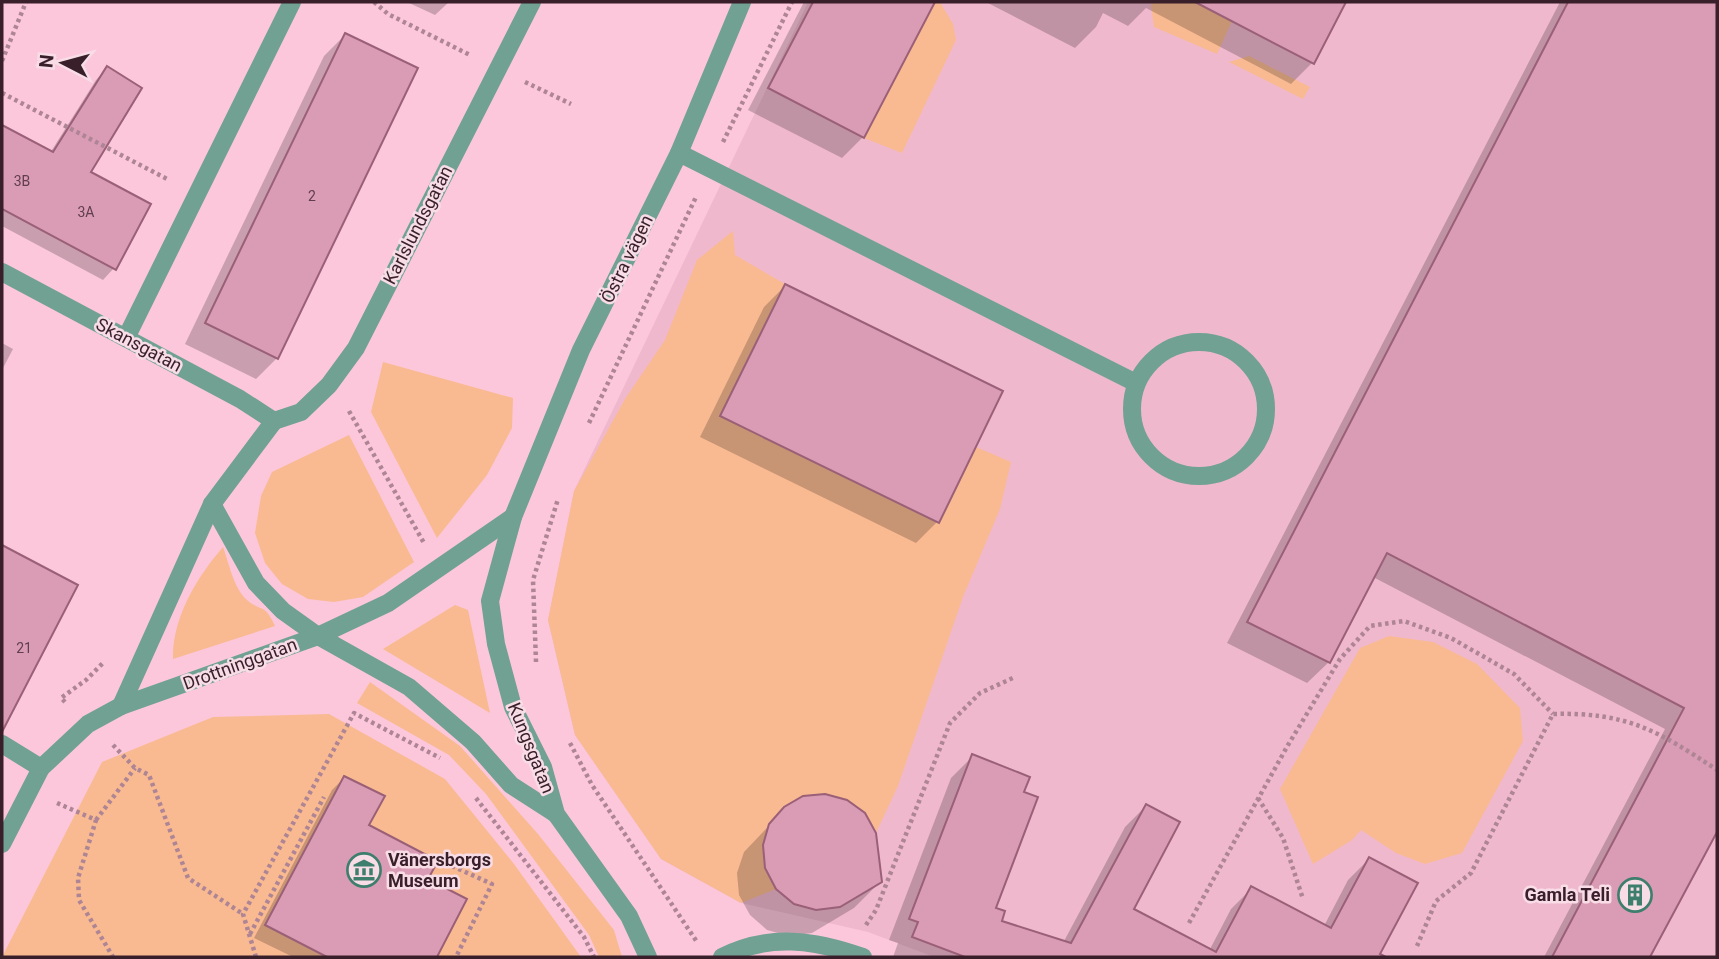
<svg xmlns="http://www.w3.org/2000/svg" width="1719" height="959" font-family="Roboto,sans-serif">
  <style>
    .built { fill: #f0b8cd }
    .green { fill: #f9ba91 }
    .shadow { fill: #0003 }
    .building { fill: #da9bb4; stroke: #9a6077; stroke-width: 2 }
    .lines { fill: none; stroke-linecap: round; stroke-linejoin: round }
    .path { stroke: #ae8595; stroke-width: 4.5; stroke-dasharray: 3.5 3.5; stroke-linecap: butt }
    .minor { stroke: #70a193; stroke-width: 18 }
    .labels { text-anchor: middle; stroke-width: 5; stroke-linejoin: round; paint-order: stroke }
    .number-label { font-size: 14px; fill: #603e4c }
    .street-label { font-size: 18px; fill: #381f29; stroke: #f8dde7 }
    .poi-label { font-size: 18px; font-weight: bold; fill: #381f29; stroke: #f8dde7; text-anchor: start }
  </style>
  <rect width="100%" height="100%" fill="#fcc7db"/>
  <polygon class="built" points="808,2 1717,2 1717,957 934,957 868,932 741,903 661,859 575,735 548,620 574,491"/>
  <g class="green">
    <polygon points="935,2 940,2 953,24 956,40 902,153 864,138"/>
    <polygon points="1153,2 1195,2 1232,21 1217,54 1154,27 1151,6"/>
    <polygon points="1249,56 1310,87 1303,99 1229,62"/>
    <path d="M 733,231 L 735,255 L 785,284 L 720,416 L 939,523 L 976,447 L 1011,462 L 1000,509 L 963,597 L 898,786 L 876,833 C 832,754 732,807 776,889 L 741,903 L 661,859 L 575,735 L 548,620 L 574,491 L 625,399 L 665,340 L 697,260 Z"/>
    <polygon points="383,362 513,398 512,428 487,475 437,538 371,412"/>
    <polygon points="349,435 414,562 363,597 334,602 308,599 282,584 265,563 255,533 261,496 272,472"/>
    <path d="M 223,547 C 229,563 233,587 247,600 C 262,613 264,602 275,626 L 173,659 C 172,618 197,577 223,547 Z"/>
    <polygon points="455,605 468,610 490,713 383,649"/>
    <polygon points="1389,636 1433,642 1477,664 1520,708 1523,741 1462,853 1425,864 1396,853 1361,830 1352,840 1313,864 1280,789 1360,648"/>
    <polygon points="370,682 460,746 538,834 614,930 622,957 599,957 589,935 486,794 449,755 357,703"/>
    <polygon points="329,714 445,779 514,864 581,957 2,957 102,762 213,717"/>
  </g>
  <g class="shadow">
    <polygon points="407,2 449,2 435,15"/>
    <polygon points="804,2 933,2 863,137 842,158 748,110"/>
    <polygon points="986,2 1344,2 1312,63 1291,84 1146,8 1128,26 1103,13 1096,27 1075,48"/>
    <polygon points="1560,2 1717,2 1717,828 1648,957 1544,957 1665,729 1373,577 1329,662 1307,683 1227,643"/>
    <polygon points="345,35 277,358 256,379 185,344 324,56"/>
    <polygon points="107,68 88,173 114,268 103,280 2,226 2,127 50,153 96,80"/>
    <polygon points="785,286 937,522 916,543 700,437 764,307"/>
    <polygon points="2,343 13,349 2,370"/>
    <polygon points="2,547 76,586 9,714 2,722"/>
    <polygon points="972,757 994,909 1000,922 1063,943 1125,827 1146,806 1131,909 1209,951 1231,909 1252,888 1324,926 1348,880 1369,859 1415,883 1377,957 893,957 898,943 889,940 951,778"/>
    <polygon points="344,778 367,826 426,880 464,899 435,957 293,957 254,938 332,790"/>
    <polygon points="785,809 881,881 854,908 812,933 789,936 767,930 750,915 739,895 737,873 744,852"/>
  </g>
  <g class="building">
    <polygon points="813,2 935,2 864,138 768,88"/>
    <polygon points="1195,2 1346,2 1314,64"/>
    <polygon points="1568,2 1717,2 1717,832 1650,957 1552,957 1684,708 1387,553 1330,663 1247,622"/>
    <polygon points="345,33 418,68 278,359 205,323"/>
    <polygon points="107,66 142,88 91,172 151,204 116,270 2,209 2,125 53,152"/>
    <polygon points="785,284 1003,391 939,523 720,416"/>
    <polygon points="2,545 78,585 2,732"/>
    <polygon points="972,754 1030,777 1024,792 1038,797 996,908 1005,911 1002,921 1071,943 1146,804 1180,822 1134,909 1216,952 1251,886 1331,928 1369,857 1418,883 1380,954 1386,957 965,957 912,937 918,922 909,919"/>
    <polygon points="344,776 385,796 369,825 438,861 428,879 467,899 437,957 327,957 265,925"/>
    <polygon points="825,794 847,800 865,813 876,833 882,882 840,907 816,910 794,904 776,889 765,868 763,845 769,824 784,807 803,796"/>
  </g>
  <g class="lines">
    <g class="path">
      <polyline points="374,2 388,14 470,55"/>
      <polyline points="2,61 26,2"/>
      <polyline points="525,82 571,104"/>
      <polyline points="2,93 169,180"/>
      <polyline points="723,142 792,2"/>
      <polyline points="349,411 424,543"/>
      <polyline points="589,423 696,197"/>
      <polyline points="536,662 533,580 558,499"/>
      <polyline points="65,702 61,698 86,680 104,662"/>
      <polyline points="570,743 592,785 697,942"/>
      <polyline points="113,745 135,768 149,775 188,878 243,914"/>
      <polyline points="476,798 584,937 594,957"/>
      <polyline points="1258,798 1283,838 1303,899"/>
      <polyline points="57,803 96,820 78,878 79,900 113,957"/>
      <polyline points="96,820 135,768"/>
      <polyline points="452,866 492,884 456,957"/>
      <polyline points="1189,923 1288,745 1340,659 1370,626 1404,621 1451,638 1514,674 1553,714"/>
      <polyline points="866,925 876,910 950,723 980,693 1015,677"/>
      <polyline points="250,934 324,797"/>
      <path d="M 1417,946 L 1436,901 L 1471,873 L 1553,714 C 1626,712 1657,730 1717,770"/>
      <polyline points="256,957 243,914 354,713 440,758"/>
    </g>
    <g class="minor">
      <polyline points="679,153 1136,383"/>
      <polyline points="2,272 240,399 274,421"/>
      <polyline points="126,338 292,2"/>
      <circle cx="1199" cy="409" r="67"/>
      <polyline points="274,421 301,412 329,385 356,348 532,2"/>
      <polyline points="212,504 256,583 283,611 318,636 409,687 473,742 511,785 556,814"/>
      <polyline points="121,706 212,504 274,421"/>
      <polyline points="2,744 41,768"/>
      <polyline points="2,844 41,768 88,724 121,706 318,636 388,603 513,517"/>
      <polyline points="648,957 629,916 556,814 543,767 513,707 496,644 490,601 513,517 581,350 679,153 742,2"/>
      <path d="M 722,957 C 769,933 815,940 863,957"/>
    </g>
  </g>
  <defs>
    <g id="museum-ring" transform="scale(1.75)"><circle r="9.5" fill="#f8dde7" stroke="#3e7e6d" stroke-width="1.5"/><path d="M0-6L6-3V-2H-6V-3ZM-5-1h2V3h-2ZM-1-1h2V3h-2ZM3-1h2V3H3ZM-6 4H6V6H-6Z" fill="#3e7e6d"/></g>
    <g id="building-ring" transform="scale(1.75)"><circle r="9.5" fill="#f8dde7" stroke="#3e7e6d" stroke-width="1.5"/><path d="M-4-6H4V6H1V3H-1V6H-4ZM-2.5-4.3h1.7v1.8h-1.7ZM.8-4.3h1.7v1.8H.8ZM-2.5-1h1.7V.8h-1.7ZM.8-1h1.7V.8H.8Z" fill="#3e7e6d"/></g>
  </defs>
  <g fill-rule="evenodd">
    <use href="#museum-ring" x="364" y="870"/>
    <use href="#building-ring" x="1635" y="895"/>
  </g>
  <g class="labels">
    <g class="number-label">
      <text x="22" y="186">3B</text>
      <text x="312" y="201">2</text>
      <text x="86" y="217">3A</text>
      <text x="24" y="653">21</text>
    </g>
    <g class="street-label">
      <text transform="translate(418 225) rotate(-63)" y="6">Karlslundsgatan</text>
      <text transform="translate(627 259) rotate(-64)" y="6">Östra vägen</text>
      <text transform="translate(139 345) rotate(28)" y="6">Skansgatan</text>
      <text transform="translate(240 664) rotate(-20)" y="6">Drottninggatan</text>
      <text transform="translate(531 748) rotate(68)" y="6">Kungsgatan</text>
    </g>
    <g class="poi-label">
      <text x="388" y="866">Vänersborgs<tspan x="388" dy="21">Museum</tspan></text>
      <text x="1610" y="901" text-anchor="end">Gamla Teli</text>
    </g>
  </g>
  <rect width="1719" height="959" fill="none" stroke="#381f29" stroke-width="7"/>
  <g transform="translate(63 63) rotate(276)" stroke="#f8dde7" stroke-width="5" paint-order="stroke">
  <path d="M0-5L12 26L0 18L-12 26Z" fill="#381f29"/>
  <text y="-10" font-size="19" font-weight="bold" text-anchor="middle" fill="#381f29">N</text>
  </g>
</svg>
